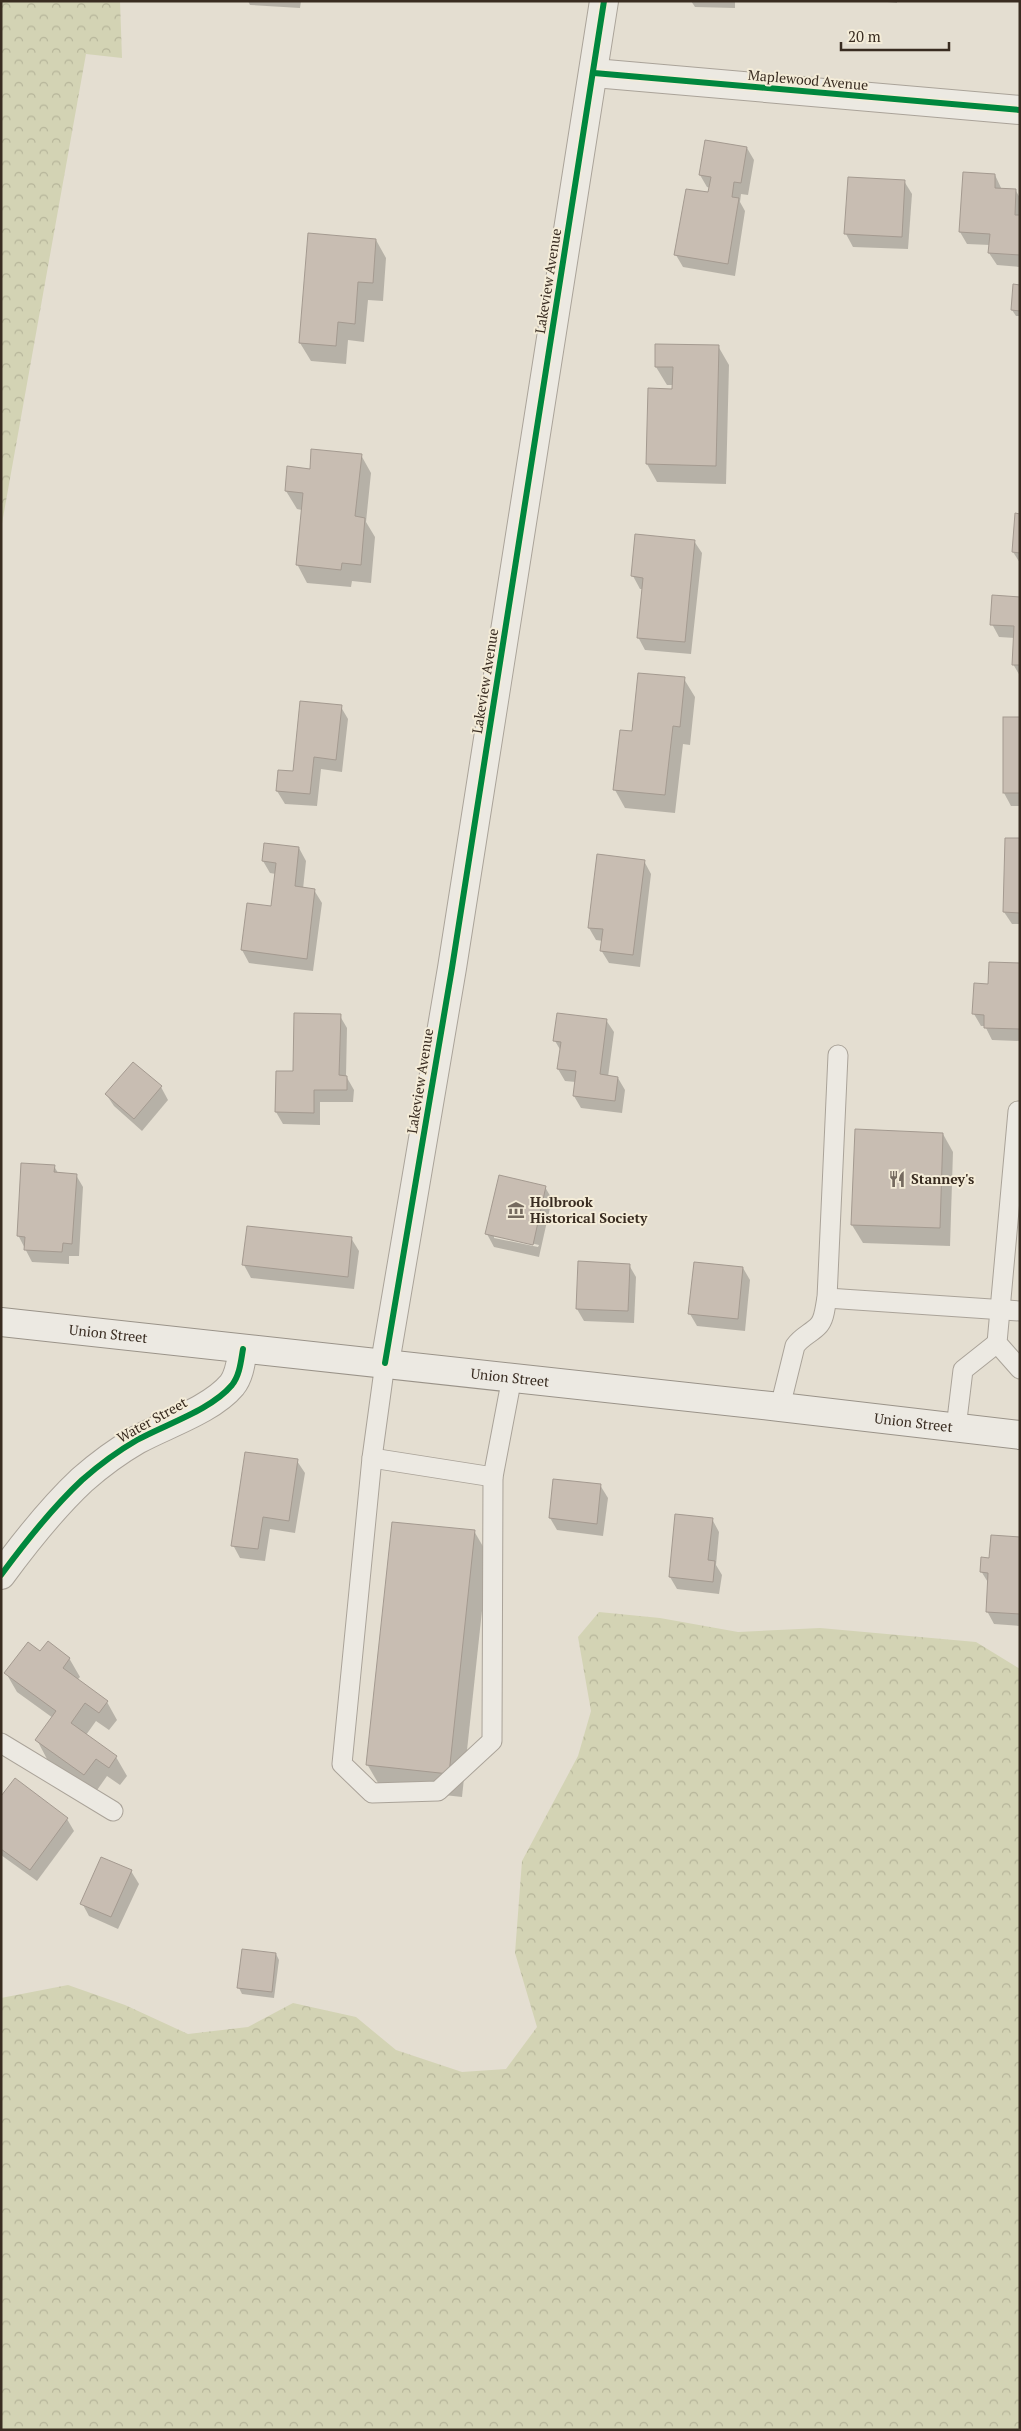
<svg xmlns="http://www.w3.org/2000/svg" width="1021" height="2431" font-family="'PT Serif',serif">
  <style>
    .forest { fill: url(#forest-crowns) }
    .shadow { fill: #0003; fill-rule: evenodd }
    .building { fill: #c8bdb2; stroke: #a49a90 }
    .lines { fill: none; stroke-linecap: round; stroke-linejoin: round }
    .service-casing { stroke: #aaa399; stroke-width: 21 }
    .minor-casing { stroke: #aaa399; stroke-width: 30 }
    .secondary-casing { stroke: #9a9389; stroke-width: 30 }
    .service { stroke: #ece9e2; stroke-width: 19 }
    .minor { stroke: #ece9e2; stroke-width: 28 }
    .secondary { stroke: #ece9e2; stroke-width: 28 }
    .cycleway-casing { stroke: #f4ecd8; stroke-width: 9 }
    .cycleway { stroke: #00873e; stroke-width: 6 }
    .labels { text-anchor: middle; stroke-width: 4; stroke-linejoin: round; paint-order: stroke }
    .street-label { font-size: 14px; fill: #392c21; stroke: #f4ecd8 }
    .poi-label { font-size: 14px; font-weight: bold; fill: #392c21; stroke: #f4ecd8; text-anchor: start }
  </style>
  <defs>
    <pattern id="forest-crowns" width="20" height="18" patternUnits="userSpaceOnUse" patternTransform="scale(1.25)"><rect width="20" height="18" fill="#d3d3b4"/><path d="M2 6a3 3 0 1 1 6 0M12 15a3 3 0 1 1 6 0" fill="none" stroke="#b6b59a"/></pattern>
  </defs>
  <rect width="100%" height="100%" fill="#e4ded1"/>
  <g class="forest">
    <polygon points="1,1 120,1 122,58 86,54 1,529"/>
    <polygon points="599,1612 660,1618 738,1632 820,1628 976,1642 1020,1669 1020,2430 1,2430 1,1998 68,1985 125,2005 188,2034 248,2027 293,2003 356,2017 396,2050 462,2072 506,2069 537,2027 515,1953 522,1861 578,1756 591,1711 578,1637"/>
  </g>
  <g class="shadow">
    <polygon points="248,1 301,1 300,8 250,5"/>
    <polygon points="691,1 735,1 735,8 695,7"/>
    <polygon points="878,1 897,1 897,3"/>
    <polygon points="747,148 754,160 748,195 741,194 740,202 745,211 735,276 683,267 676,255 709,194 710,188 707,187 700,175"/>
    <polygon points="995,175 1002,190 1016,191 1020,198 1020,267 997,265 989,253 990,245 967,244 960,232"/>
    <polygon points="904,181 912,194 908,249 853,247 846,234"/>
    <polygon points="376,240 386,258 383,301 368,300 364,342 348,340 346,364 311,361 300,343"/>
    <polygon points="1020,286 1020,316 1016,316 1012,310"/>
    <polygon points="718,346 729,365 726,484 657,482 647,464 673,385 667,385 656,367"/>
    <polygon points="361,455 371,473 366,522 375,537 371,583 352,581 351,587 307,583 297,564 302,510 297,509 286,491 311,470"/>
    <polygon points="1020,515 1020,563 1013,552"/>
    <polygon points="694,541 702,553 691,654 645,650 638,637 643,589 640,589 633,576"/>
    <polygon points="1020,598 1020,676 1013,664 1015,638 999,637 992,624"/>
    <polygon points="684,679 695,697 690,745 683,744 675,813 625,808 615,790 633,732"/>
    <polygon points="341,707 348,719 342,772 321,769 317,806 285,804 277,791 294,773"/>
    <polygon points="1005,718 1020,718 1020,806 1011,806 1004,793"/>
    <polygon points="1020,839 1020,924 1012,924 1004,912"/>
    <polygon points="299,848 306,861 303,889 314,890 322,903 313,971 249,963 242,950 248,904 272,907 276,874 270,873 263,861"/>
    <polygon points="644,861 651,874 640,967 609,963 601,950 603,941 596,940 589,928"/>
    <polygon points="1020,965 1020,1041 992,1040 985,1026 981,1026 974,1014 989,986"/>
    <polygon points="340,1016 347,1028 346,1076 354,1090 353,1102 320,1102 320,1125 283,1124 276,1112 294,1072"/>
    <polygon points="606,1020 614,1032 608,1077 618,1078 625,1090 622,1113 581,1108 574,1096 576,1082 565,1081 558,1069 561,1051 555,1041"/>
    <polygon points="133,1063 161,1087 168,1100 142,1131 114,1106 106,1094"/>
    <polygon points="943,1134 953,1152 950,1246 863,1243 852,1225"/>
    <polygon points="54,1166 58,1173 76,1175 83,1187 79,1256 69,1256 69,1264 32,1262 18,1235"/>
    <path d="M 545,1187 L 552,1199 L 539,1257 L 494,1247 L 487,1234 ZM 494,1235 L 539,1245 L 538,1247 L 494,1238 Z"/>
    <polygon points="248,1228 351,1238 359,1251 354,1289 251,1278 244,1265"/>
    <polygon points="629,1265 636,1277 634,1323 584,1321 577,1309"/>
    <polygon points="743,1268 750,1280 745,1331 697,1326 690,1314"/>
    <polygon points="297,1461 305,1473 295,1533 270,1529 265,1561 240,1558 233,1545"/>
    <polygon points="600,1485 608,1498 603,1536 557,1530 550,1518"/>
    <polygon points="712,1519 719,1532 716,1565 722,1575 719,1594 677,1589 670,1577"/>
    <polygon points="474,1531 488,1555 462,1797 381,1788 367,1764"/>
    <polygon points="1020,1538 1020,1626 994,1624 987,1611 989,1584 981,1571 990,1559"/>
    <polygon points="41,1652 69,1658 80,1677 77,1680 107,1702 117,1720 109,1730 96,1721 86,1735 116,1757 127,1776 120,1785 107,1776 95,1793 47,1759 37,1740 53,1718 17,1692 6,1673"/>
    <polygon points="1,1798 67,1819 74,1831 37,1881 1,1855"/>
    <polygon points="131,1871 139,1884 118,1929 89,1916 82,1903"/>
    <polygon points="276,1954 279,1960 274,1998 242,1994 239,1988"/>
  </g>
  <g class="building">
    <polygon points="705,140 747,147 741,183 734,182 732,197 739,198 728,264 674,255 686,189 708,192 711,177 699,175"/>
    <polygon points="963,172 995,174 995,188 1016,189 1015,215 1020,215 1020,255 988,253 990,234 959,232"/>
    <polygon points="848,177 905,180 902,237 844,234"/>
    <polygon points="308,233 376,239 373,283 358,282 355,324 338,322 336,346 299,343"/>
    <polygon points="1013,284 1020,285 1020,311 1011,310"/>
    <polygon points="655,344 719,345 716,466 646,464 648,388 672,389 673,367 655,367"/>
    <polygon points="311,449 362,454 355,516 365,518 361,565 342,563 341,570 296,565 303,493 285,491 287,466 310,469"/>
    <polygon points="1015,513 1020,514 1020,553 1012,552"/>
    <polygon points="635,534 695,540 685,642 637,638 643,578 631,576"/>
    <polygon points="992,595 1020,597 1020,665 1012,665 1014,626 990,625"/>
    <polygon points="638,673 685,677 680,727 673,726 665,795 613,790 620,730 632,731"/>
    <polygon points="300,701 342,705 336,760 314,757 310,794 276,791 278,770 293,771"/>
    <rect x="1003" y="717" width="17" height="76"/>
    <polygon points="1005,838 1020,838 1020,913 1003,912"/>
    <polygon points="264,843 299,847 295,886 315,889 307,959 241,950 247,903 271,906 276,863 262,861"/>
    <polygon points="597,854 645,860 633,955 600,951 603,929 588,928"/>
    <polygon points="989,962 1020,963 1020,1029 984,1028 984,1015 972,1014 974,983 988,984"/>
    <polygon points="294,1013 341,1014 339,1075 347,1076 347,1090 314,1090 314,1113 275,1112 276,1071 293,1071"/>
    <polygon points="557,1013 607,1019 600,1074 618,1077 615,1101 573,1096 576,1071 557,1069 561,1042 553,1041"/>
    <polygon points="133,1062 162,1086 134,1119 105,1094"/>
    <polygon points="855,1129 943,1133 940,1228 851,1225"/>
    <polygon points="21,1163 55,1165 54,1172 77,1174 72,1244 63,1243 62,1252 24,1250 25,1237 17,1236"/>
    <polygon points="499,1175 546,1186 533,1245 485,1234"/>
    <polygon points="247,1226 352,1237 348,1277 242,1265"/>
    <polygon points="578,1261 630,1264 628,1311 576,1309"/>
    <polygon points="694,1262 743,1267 738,1319 688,1314"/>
    <polygon points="245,1452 298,1459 289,1521 263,1517 258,1549 231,1546"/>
    <polygon points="553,1479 601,1484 597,1524 549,1518"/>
    <polygon points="675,1514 713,1518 708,1560 715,1561 713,1582 669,1577"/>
    <polygon points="392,1522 475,1530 449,1774 366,1765"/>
    <polygon points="991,1535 1020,1537 1020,1614 986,1612 988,1573 980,1572 981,1557 989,1558"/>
    <polygon points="48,1641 70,1658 63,1668 108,1701 99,1713 85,1703 71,1723 117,1756 109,1768 96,1759 84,1775 35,1740 56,1711 4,1673 28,1642 40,1651"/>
    <polygon points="15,1778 68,1818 30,1870 1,1849 1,1796"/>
    <polygon points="101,1857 132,1870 111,1917 80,1904"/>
    <polygon points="242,1949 276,1953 272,1992 237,1988"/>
  </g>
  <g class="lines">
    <g class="service-casing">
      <g id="service">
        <polyline points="1020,1111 1018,1111 997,1343 1020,1369"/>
        <polyline points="827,1298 1020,1311"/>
        <polyline points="385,1363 372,1458 342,1764 372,1793 438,1791 492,1741 493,1477 512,1377"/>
        <path d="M 780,1407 L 795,1346 C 802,1336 812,1333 819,1325 C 825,1318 825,1306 827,1298 L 838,1055"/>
        <polyline points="956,1428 963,1370 997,1343"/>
        <polyline points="372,1458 493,1477"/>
        <polyline points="1,1743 113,1811"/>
      </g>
    </g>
    <g class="minor-casing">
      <g id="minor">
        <polyline points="594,73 1020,110"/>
        <polyline points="385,1363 452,968 604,1"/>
        <path d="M 1,1575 C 26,1541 51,1509 82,1480 C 99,1465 118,1451 137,1440 C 166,1424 211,1410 232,1385 C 240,1375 241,1360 243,1349"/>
      </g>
    </g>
    <g class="secondary-casing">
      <g id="secondary">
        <path id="s1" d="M 1,1322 L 780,1407 L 1020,1435"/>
      </g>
    </g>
    <use href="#service" class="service"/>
    <use href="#minor" class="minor"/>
    <use href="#secondary" class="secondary"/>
    <g class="cycleway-casing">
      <g id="cycleway">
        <polyline points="594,73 1020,110"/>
        <polyline points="385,1363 452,968 604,1"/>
        <path d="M 1,1575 C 26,1541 51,1509 82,1480 C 99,1465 118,1451 137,1440 C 166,1424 211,1410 232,1385 C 240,1375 241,1360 243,1349"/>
      </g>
    </g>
    <use href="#cycleway" class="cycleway"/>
  </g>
  <defs>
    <g id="restaurant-bare" transform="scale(1.35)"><path d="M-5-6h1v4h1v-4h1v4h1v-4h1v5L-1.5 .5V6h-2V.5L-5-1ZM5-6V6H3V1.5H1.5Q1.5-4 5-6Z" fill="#756a5f" stroke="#f4ecd8" stroke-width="2.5" paint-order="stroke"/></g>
    <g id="museum-bare" transform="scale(1.35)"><path d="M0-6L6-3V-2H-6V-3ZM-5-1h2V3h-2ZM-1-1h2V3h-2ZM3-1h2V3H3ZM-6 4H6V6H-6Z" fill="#756a5f" stroke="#f4ecd8" stroke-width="2.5" paint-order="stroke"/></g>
  </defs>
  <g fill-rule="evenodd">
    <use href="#restaurant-bare" x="897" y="1179"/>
    <use href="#museum-bare" x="516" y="1210"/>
  </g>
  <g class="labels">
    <g class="street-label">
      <text transform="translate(808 80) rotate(5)" y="5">Maplewood Avenue</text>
      <text transform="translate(548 281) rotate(-81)" y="5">Lakeview Avenue</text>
      <text transform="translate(485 681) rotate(-81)" y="5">Lakeview Avenue</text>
      <text transform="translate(420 1081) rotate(-81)" y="5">Lakeview Avenue</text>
      <text dy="5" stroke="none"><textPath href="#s1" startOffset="108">Union Street</textPath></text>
      <text dy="5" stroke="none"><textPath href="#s1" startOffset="512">Union Street</textPath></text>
      <text transform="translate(152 1420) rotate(-29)" y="5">Water Street</text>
      <text dy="5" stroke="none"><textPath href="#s1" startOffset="918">Union Street</textPath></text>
    </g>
    <g class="poi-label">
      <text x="911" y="1184">Stanney's</text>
      <text x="530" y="1207">Holbrook<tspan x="530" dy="16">Historical Society</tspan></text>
    </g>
  </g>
  <rect width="1021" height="2431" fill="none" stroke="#392c21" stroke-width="5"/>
  <path d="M841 42v8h108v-8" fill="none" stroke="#392c21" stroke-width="2.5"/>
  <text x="848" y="42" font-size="15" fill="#392c21" stroke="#f4ecd8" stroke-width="4" paint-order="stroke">20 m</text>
</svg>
